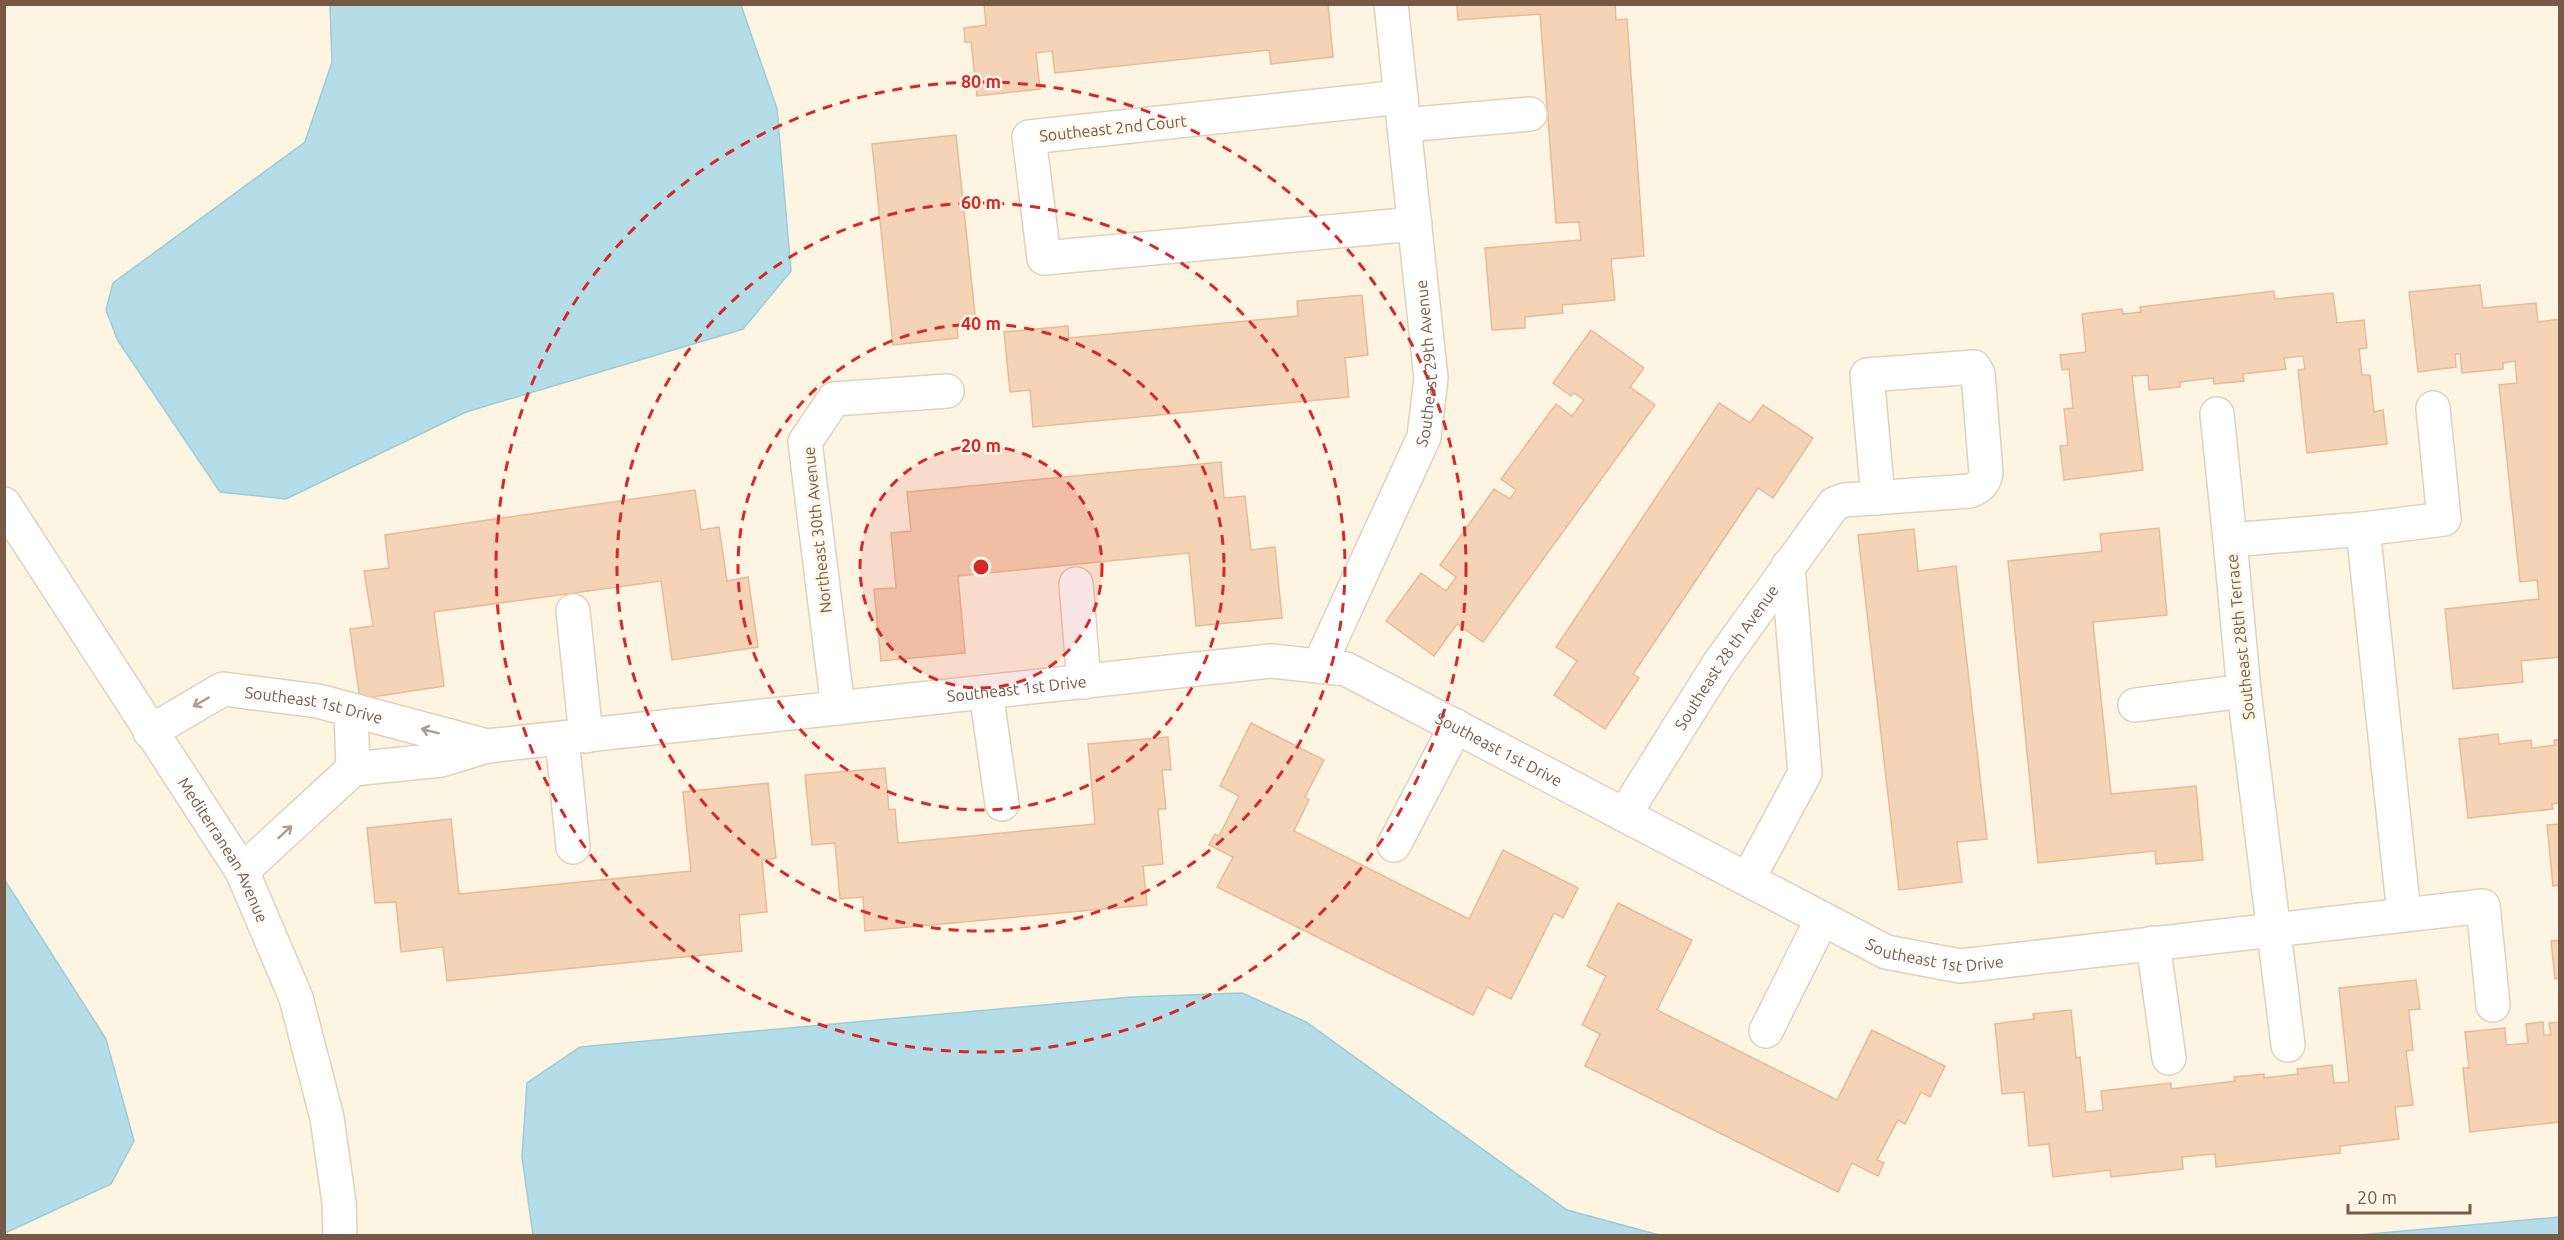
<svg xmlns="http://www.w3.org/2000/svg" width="2564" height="1240" font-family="Ubuntu,sans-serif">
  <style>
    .water { fill: #b4dde8; stroke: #9accda; stroke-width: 1.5 }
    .building { fill: #f4d3b7; stroke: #e8bb96; stroke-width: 1.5 }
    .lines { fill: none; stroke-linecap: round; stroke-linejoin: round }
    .minor-casing { stroke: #e2d0bc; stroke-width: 36 }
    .minor { stroke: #fff; stroke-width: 33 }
    .oneway { stroke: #ad9c90 }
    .ring { fill: none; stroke: #d62828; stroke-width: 3; stroke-dasharray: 10 8 }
    .labels { text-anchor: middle; stroke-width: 5; stroke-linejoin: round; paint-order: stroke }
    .street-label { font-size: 16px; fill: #765a46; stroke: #fff7e8 }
    .centre { fill: #d62828; stroke: #fff7e8; stroke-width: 3 }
    .ring-label { font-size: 18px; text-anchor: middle; font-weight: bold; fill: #d62828; stroke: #fff7e8; stroke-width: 5; stroke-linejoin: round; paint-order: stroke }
  </style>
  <rect width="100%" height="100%" fill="#fdf4e1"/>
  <g class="water">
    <polygon points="330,5 741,5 777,109 791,271 743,329 466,412 286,499 220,492 118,341 106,310 113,283 305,142 332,62"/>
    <polygon points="4,879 106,1039 134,1141 111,1184 5,1233"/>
    <polygon points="1242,993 1306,1022 1567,1210 1659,1235 533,1235 522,1157 527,1083 580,1047 1131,997"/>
    <polygon points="2559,1217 2559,1235 2359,1235"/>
  </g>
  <g class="building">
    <polygon points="984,4 1328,4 1333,57 1271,64 1269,50 1055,73 1052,51 1036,53 1040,89 977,96 971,42 965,42 964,28 986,25"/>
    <polygon points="1457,4 1615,4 1616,20 1627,19 1644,256 1611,259 1615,300 1562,305 1563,313 1525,317 1525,328 1492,330 1485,248 1581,240 1579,222 1556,223 1540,14 1458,20"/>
    <polygon points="956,135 976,324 957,326 958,338 893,345 872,144"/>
    <polygon points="2480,285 2483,308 2536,303 2538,322 2560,319 2560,657 2521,661 2523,682 2453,689 2445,609 2539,599 2537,580 2520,582 2499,385 2517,383 2515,361 2503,363 2503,369 2462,373 2460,354 2455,354 2456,367 2418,372 2409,292"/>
    <polygon points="2274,291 2275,299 2333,293 2337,323 2364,320 2367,348 2359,349 2362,375 2370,375 2374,412 2383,410 2387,444 2307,453 2298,370 2305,369 2303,356 2284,358 2286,369 2243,374 2244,381 2214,384 2213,378 2180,382 2180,387 2149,390 2148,375 2132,376 2143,470 2064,480 2060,446 2068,445 2064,409 2073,408 2069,369 2062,370 2060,355 2086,352 2082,314 2122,309 2123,314 2141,312 2140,307"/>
    <polygon points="1362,295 1368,355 1345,358 1349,397 1033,427 1030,390 1010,392 1004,332 1068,326 1069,338 1298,316 1297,301"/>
    <polygon points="1591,330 1644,368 1630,387 1655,405 1483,642 1457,624 1434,656 1386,621 1421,573 1446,591 1456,577 1440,565 1494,489 1510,499 1516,490 1501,479 1556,404 1572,416 1584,400 1574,393 1571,396 1553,383"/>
    <polygon points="1719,403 1750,423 1763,405 1813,438 1773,498 1758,488 1633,674 1639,678 1605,729 1554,695 1577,661 1556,647"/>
    <polygon points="1221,462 1224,498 1245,496 1251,550 1275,547 1282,618 1196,626 1189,553 958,576 965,653 881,661 874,589 896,588 891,533 911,531 907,492"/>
    <polygon points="695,490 701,530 719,527 727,581 748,577 758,647 672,660 661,581 434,612 444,686 360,699 350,629 373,626 364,571 389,568 385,535"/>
    <polygon points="2159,528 2167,615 2093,622 2111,794 2196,786 2203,860 2156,864 2155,851 2038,863 2008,561 2102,551 2100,534"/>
    <polygon points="1914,529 1918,571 1956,566 1987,839 1957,842 1962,882 1899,890 1858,535"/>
    <polygon points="1251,723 1324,760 1305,797 1309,800 1294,831 1469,919 1503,850 1578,888 1563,918 1554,913 1511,999 1487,987 1473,1015 1217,887 1233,857 1209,845 1215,834 1219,836 1239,796 1220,786"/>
    <polygon points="2498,734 2499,744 2531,740 2532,748 2555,745 2554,740 2560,739 2560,803 2552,804 2553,809 2468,818 2459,739"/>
    <polygon points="1168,737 1171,770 1162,770 1166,809 1158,809 1163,864 1143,866 1147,905 865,931 863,897 840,899 835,843 812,845 805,775 885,768 889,810 895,809 898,843 1095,824 1088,744"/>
    <polygon points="768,783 776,858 762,860 767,912 739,915 742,951 447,981 443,947 401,952 396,902 375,903 367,828 451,819 459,894 691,871 683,792"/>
    <polygon points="2560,824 2560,901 2558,885 2553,886 2547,825"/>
    <polygon points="1618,903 1692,940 1657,1010 1837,1100 1872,1030 1945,1066 1930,1097 1921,1092 1905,1124 1898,1120 1877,1160 1884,1163 1878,1176 1852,1163 1838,1192 1585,1066 1600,1034 1582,1025 1606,976 1587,966"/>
    <polygon points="2560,940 2560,978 2555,979 2551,941"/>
    <polygon points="2416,980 2420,1009 2409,1010 2413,1050 2406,1051 2413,1105 2395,1107 2399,1139 2340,1146 2340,1153 2216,1167 2215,1154 2182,1157 2183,1169 2111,1177 2110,1170 2053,1177 2049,1144 2029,1146 2024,1092 2002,1094 1995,1024 2034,1019 2033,1014 2071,1010 2076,1058 2080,1057 2086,1112 2103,1110 2101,1091 2171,1083 2171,1089 2235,1081 2234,1077 2264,1074 2264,1078 2298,1074 2297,1069 2332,1065 2334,1083 2349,1082 2339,988"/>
    <polygon points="2543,1022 2544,1035 2551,1035 2549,1023 2560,1022 2560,1122 2470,1132 2463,1068 2469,1068 2465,1032 2505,1028 2506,1045 2528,1043 2526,1024"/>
  </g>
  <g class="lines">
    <g class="minor-casing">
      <g id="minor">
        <polyline points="1401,97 1029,137 1044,258 1415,224"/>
        <polyline points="1404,125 1530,114"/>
        <polyline points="2217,414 2230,540"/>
        <path id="s1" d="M 4,504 L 242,871 L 296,998 L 327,1118 L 339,1202 L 340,1236"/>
        <polyline points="2363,529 2444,519 2433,408"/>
        <polyline points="1076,584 1084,682"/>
        <polyline points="573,611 586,736"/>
        <path id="s2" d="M 1319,666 L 1424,437 L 1431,378 L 1391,4"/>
        <polyline points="986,692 1002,804"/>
        <polyline points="2135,705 2244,691"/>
        <polyline points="838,708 805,442 834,399 947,391"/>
        <polyline points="351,710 353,769"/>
        <path id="s3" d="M 150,732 L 223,689 L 318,701 L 487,746"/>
        <polyline points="562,739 573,847"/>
        <path id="s4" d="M 1624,815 L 1718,665 L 1834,504 L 1845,500 L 1970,491 C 1980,487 1984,483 1986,473 L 1978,374 L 1974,367 L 1867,375 L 1878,498"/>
        <polyline points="1394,845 1456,726"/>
        <path id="s5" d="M 242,871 L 353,769 L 441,760 L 487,746 L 1271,661 L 1346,669 L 1886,952 L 1960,966 L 2483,906 L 2493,1005"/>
        <polyline points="1748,879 1805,773 1788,566"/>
        <polyline points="2153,943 2169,1058"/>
        <polyline points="1766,1031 1822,919"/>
        <polyline points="2288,1045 2244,691 2230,540 2363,529 2404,914"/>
      </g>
    </g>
    <use href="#minor" class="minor"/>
  </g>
  <defs><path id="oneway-shaft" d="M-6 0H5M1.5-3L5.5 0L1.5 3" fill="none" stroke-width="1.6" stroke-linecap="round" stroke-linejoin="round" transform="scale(1.5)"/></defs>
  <g class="oneway">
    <use href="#oneway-shaft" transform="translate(201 702) rotate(150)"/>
    <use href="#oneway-shaft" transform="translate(430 731) rotate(-165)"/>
    <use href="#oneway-shaft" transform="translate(285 832) rotate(-43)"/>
  </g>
  <circle cx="981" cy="567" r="121" fill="#d62828" fill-opacity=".12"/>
  <g class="ring">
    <circle cx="981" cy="567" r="121"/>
    <circle cx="981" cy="567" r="243"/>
    <circle cx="981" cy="567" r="364"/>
    <circle cx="981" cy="567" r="485"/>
  </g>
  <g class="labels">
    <g class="street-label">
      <text transform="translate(1113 128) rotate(-6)" y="6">Southeast 2nd Court</text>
      <text dy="6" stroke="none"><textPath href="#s2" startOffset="326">Southeast 29th Avenue</textPath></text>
      <text transform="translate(817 530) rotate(-96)" y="6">Northeast 30th Avenue</text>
      <text transform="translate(2240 637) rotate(-96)" y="6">Southeast 28th Terrace</text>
      <text dy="6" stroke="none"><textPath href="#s4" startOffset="188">Southeast 28 th Avenue</textPath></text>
      <text dy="6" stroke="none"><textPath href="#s5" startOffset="820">Southeast 1st Drive</textPath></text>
      <text dy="6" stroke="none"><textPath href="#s3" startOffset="177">Southeast 1st Drive</textPath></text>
      <text dy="6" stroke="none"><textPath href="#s5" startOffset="1324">Southeast 1st Drive</textPath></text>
      <text dy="6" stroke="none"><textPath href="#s1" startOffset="410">Mediterranean Avenue</textPath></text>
      <text dy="6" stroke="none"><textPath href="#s5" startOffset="1810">Southeast 1st Drive</textPath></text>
    </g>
  </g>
  <circle cx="981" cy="567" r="9" class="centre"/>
  <g class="ring-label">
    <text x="981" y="88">80 m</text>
    <text x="981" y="209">60 m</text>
    <text x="981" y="330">40 m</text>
    <text x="981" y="452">20 m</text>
  </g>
  <rect width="2564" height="1240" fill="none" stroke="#765a46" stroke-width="12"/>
  <path d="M2348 1204v9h122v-9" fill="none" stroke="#765a46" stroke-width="3"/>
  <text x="2357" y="1204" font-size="18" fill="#765a46" stroke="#fff7e8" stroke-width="4.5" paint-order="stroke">20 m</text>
</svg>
